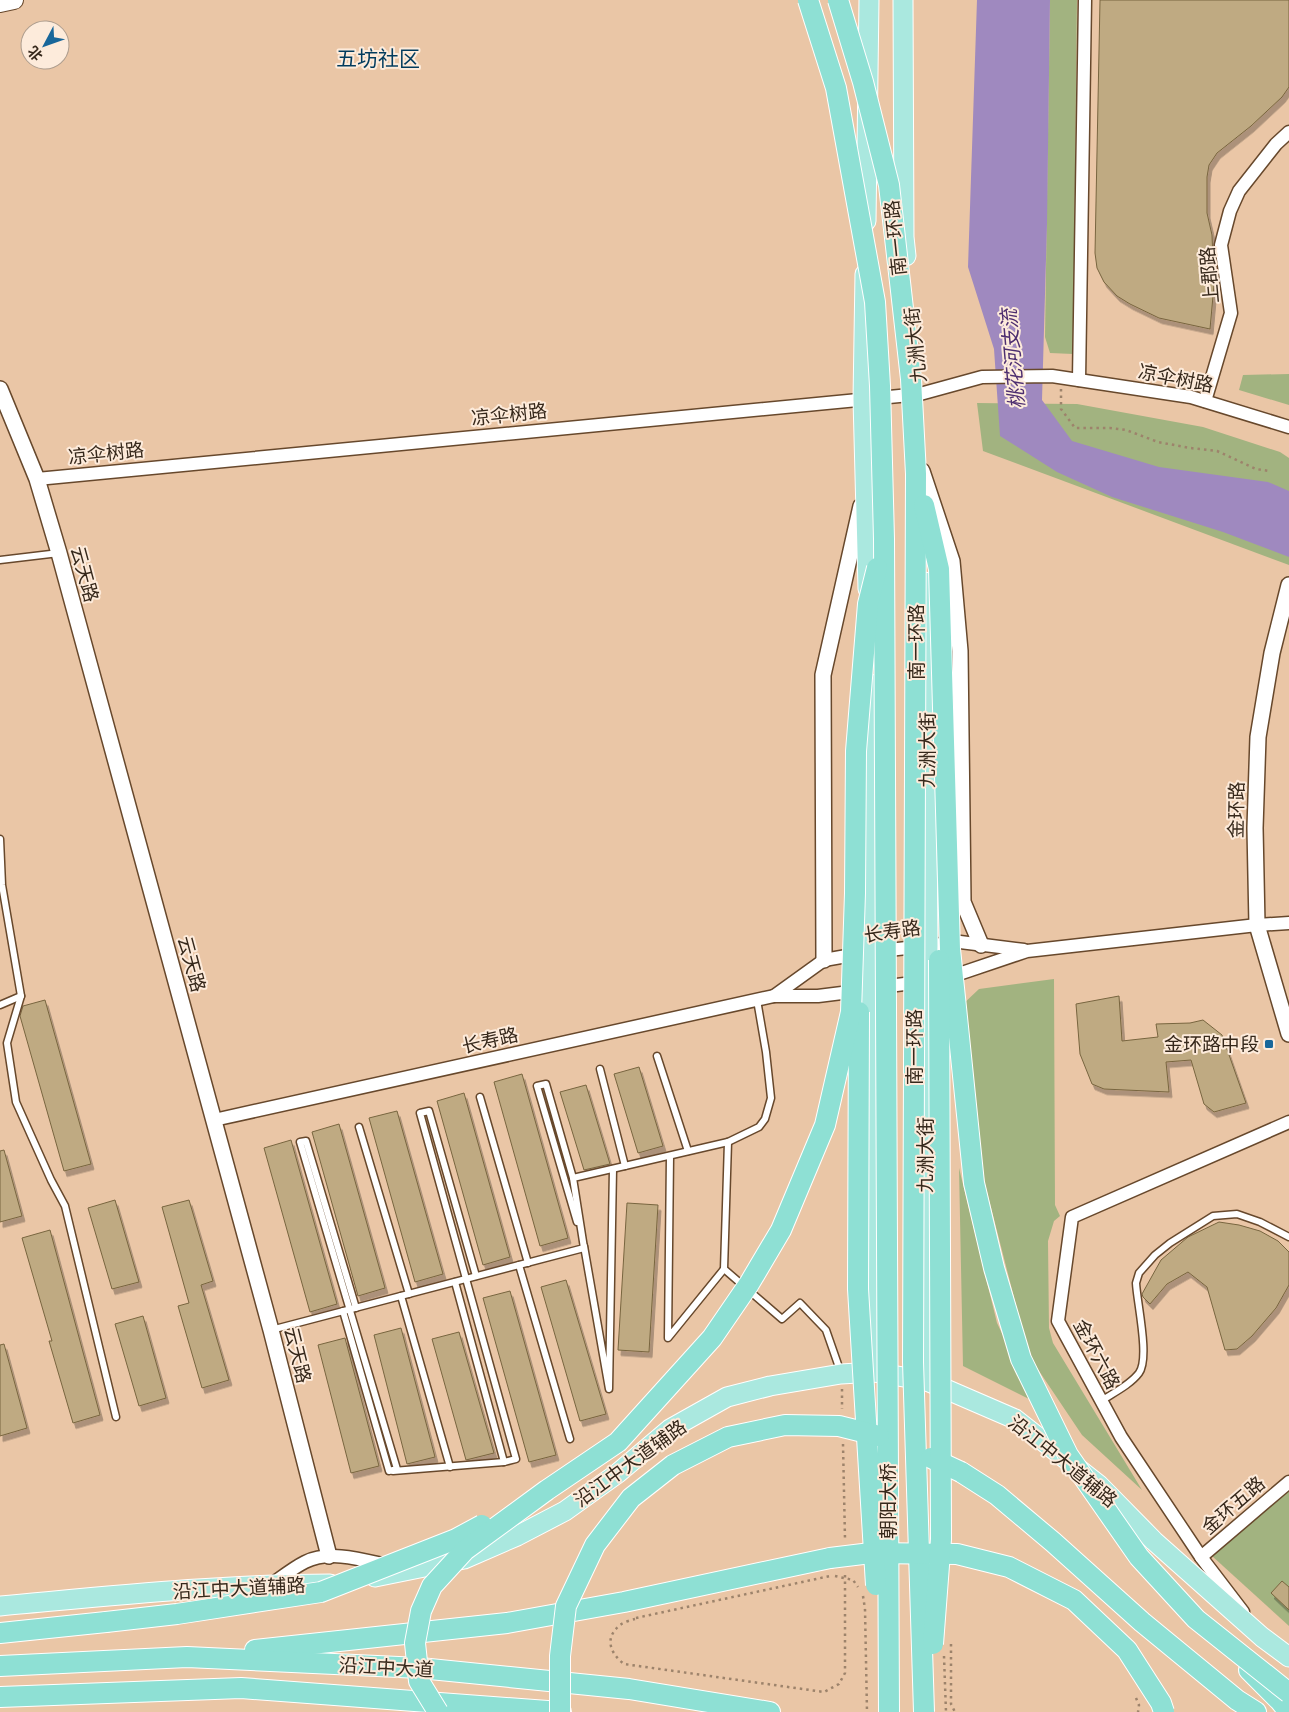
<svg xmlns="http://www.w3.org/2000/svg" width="1289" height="1712" font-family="Figtree,'Noto Sans SC',sans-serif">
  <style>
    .green { fill: #a2b380 }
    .water { fill: #9f89bf }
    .building { fill: #bfaa82; stroke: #78653f; filter: url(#shadow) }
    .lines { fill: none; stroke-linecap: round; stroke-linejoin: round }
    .service-casing { stroke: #67482c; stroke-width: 9 }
    .minor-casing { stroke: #67482c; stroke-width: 15 }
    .tertiary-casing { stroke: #67482c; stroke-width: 18 }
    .secondary-casing { stroke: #67482c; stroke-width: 20 }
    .primary-casing { stroke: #fff; stroke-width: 21 }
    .trunk-casing { stroke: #fff; stroke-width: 22 }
    .path { stroke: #9d836b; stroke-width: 2.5; stroke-dasharray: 2.5 4; stroke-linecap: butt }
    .service { stroke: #fff; stroke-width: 6 }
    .minor { stroke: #fff; stroke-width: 12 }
    .tertiary { stroke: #fff; stroke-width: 15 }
    .secondary { stroke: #fff; stroke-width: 18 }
    .primary { stroke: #aae8df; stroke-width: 19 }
    .trunk { stroke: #8ee0d4; stroke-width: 20 }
    .trunk-bridge-casing { stroke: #fff; stroke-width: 22; stroke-linecap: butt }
    .path-bridge { stroke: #9d836b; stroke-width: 2.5; stroke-dasharray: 2.5 4; stroke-linecap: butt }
    .trunk-bridge { stroke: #8ee0d4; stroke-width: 20 }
    .poi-dot { fill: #19679a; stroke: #fdebdb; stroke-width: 2 }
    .labels { text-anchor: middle; stroke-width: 4; stroke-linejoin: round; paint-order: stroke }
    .street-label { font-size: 19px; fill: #36281b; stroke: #fdebdb }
    .poi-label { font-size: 19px; fill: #36281b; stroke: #fdebdb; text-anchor: end }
    .water-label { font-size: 20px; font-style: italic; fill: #4d2e70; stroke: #fdebdb }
    .quarter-label { font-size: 21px; fill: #023b5d; stroke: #fdebdb }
  </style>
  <defs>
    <filter id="shadow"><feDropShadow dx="3" dy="5.5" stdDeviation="0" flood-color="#0004"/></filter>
  </defs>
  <rect width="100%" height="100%" fill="#eac6a6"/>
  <g class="green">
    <polygon points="1050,0 1077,0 1073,354 1050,353 1045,337"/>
    <polygon points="1289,374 1289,405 1239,390 1243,375"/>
    <polygon points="977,403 1077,404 1203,427 1280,452 1289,458 1289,565 983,451"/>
    <polygon points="1054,979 1055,1205 1060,1216 1054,1221 1048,1241 1049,1328 1053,1343 1142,1490 1082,1435 1029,1356 985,1184 961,1006 979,989"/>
    <polygon points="959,1168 997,1323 1035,1402 963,1366"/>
    <polygon points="1289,1491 1289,1626 1212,1556"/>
  </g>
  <polygon class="water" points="977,0 1050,0 1047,224 1042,400 1072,441 1159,467 1268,482 1289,491 1289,557 1223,532 1112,497 1057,472 1000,436 994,349 968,267"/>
  <g class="building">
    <polygon points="1100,0 1289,0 1289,87 1282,97 1251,126 1217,153 1209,165 1207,177 1207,213 1212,235 1214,285 1210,329 1159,318 1130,304 1117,296 1104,282 1097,268 1095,253"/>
    <polygon points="1119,996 1122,1041 1158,1037 1156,1024 1190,1023 1203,1020 1222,1035 1246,1103 1214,1112 1204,1104 1191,1060 1166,1062 1169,1092 1104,1089 1092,1084 1080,1054 1076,1004"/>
    <polygon points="45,1000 91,1164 64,1171 20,1016 23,1006"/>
    <polygon points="639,1067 663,1146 638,1153 614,1074"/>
    <polygon points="522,1074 568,1238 540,1246 494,1082"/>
    <polygon points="586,1085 610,1164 584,1170 560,1092"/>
    <polygon points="464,1093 510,1257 483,1265 437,1101"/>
    <polygon points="397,1111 443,1274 415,1282 369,1118"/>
    <polygon points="339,1124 385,1288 358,1296 312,1132"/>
    <polygon points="291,1140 337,1304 310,1312 264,1148"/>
    <polygon points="4,1150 22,1216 0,1222 0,1151"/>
    <polygon points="115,1200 139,1282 112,1289 88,1208"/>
    <polygon points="189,1200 213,1281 201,1285 229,1380 202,1388 178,1306 189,1303 162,1207"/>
    <polygon points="627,1203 658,1205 649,1352 618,1350"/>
    <polygon points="1219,1222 1239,1225 1260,1231 1278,1241 1289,1252 1289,1285 1276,1308 1252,1336 1237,1349 1225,1350 1207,1287 1188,1272 1167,1284 1150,1304 1143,1297 1142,1294 1161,1260 1188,1237"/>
    <polygon points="50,1230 100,1415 73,1423 49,1341 52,1341 22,1238"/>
    <polygon points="566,1280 606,1414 580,1421 541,1287"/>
    <polygon points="510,1291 556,1455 529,1462 483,1298"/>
    <polygon points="143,1316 166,1398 139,1406 115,1324"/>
    <polygon points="401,1328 435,1457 407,1464 374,1335"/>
    <polygon points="459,1332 494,1453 466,1460 432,1339"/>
    <polygon points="345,1338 379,1466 351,1473 318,1345"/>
    <polygon points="4,1344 27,1428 0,1436 0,1345"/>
    <polygon points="1282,1581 1289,1587 1289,1610 1271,1593"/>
  </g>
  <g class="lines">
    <g class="service-casing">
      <g id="service">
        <polyline points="0,560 59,553"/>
        <polyline points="0,839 2,885 21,996 7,1043 16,1102 51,1180 65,1206 116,1417"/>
        <polyline points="0,1005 21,996"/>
        <polyline points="657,1056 688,1151"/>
        <polyline points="600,1069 625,1166"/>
        <polyline points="480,1097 528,1263"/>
        <polyline points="359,1127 409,1294"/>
        <polyline points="728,1142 724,1269 782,1319 800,1303 826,1330 841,1373"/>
        <polyline points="670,1156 668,1338 724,1269"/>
        <polyline points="573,1178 546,1084 537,1086 577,1222"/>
        <polyline points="584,1246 609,1389 613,1169"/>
        <polyline points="519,1265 570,1439"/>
        <polyline points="455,1282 504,1462 516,1459 420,1113 429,1111 476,1276"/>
        <polyline points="401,1296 450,1467"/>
        <polyline points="343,1311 389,1471 397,1469 300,1142 306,1141 356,1308"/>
        <polyline points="271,1330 584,1248 573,1178 728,1142 759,1127 765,1119 771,1098 766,1052 757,1000"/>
        <path d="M 1101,1401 C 1113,1393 1130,1385 1139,1373 C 1150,1358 1137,1303 1136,1283 L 1139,1273 L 1155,1255 L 1170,1243 L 1213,1216 L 1237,1214 L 1260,1222 L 1289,1237"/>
        <polyline points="393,1471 504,1462"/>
      </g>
    </g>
    <g class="minor-casing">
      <g id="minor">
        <polyline points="1079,380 1085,0"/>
        <polyline points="1205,401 1231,313 1221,245 1230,211 1239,191 1276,144 1289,132"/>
        <polyline points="37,479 920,394 982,377 1052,376 1191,397 1289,427"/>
        <polyline points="880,951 960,942 1024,950"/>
        <polyline points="947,978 1027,951 1257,925 1289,923"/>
        <polyline points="881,987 920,982"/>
        <polyline points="774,996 824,960 858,954"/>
        <polyline points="214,1120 774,996 818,996 858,991"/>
        <polyline points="1201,1557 1289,1482"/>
        <path d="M 272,1584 C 282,1577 293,1568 305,1562 C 329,1550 360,1559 386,1565"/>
        <polyline points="1243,1612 1201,1557 1121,1437 1058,1321 1072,1217 1289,1122"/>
      </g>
    </g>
    <g class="tertiary-casing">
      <g id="tertiary">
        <polyline points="0,389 37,479 59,553 271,1330 329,1556"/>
        <polyline points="922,471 952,561 960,651 963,902 981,945"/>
        <polyline points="1289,585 1272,653 1258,737 1255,828 1257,925 1289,1034"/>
        <polyline points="824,960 823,675 861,506"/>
      </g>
    </g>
    <g class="secondary-casing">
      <polyline id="secondary" points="0,3 14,0"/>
    </g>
    <g class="primary-casing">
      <g id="primary">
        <polyline points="903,0 904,237 906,256"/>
        <polyline points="866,221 869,0"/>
        <polyline points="865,274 863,399 868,589"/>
        <polyline points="925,582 928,945 925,1075 927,1381"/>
        <polyline points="870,684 868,953 872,1054 874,1372"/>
        <polyline points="375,1577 464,1559 517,1536 565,1511 618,1473 670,1429 727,1397 770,1386 841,1374 874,1372 927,1381 1015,1419 1099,1485 1154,1541 1262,1637 1289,1657"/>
        <path d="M 0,1606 C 110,1596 220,1584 330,1584"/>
      </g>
    </g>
    <g class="trunk-casing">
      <g id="trunk">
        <polyline points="961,1472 997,1495 1053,1542 1142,1622 1237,1700 1256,1712"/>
        <polyline points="0,1633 106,1622"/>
        <polyline points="255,1650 507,1623 624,1602 830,1558"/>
        <polyline points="0,1666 187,1657 420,1668 629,1689 770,1712"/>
        <polyline points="1249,1670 1280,1701 1289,1712"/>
        <polyline points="0,1697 241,1688 561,1712"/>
      </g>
    </g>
    <g class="path">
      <polyline points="1061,389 1061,409 1075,428 1110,428 1126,430 1158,442 1190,448 1217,451 1256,469 1269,471"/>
      <polyline points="842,1389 842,1409"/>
      <polyline points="843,1444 845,1539"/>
      <polyline points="865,1609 867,1712"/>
      <path d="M 635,1619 C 631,1620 624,1622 620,1625 C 604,1638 610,1653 624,1664 L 824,1692 L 839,1684 L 845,1673 L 845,1572"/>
      <polyline points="951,1644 951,1704 955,1712"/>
      <polyline points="944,1656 946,1712"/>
    </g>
    <use href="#service" class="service"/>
    <use href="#minor" class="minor"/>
    <use href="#tertiary" class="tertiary"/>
    <use href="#secondary" class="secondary"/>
    <use href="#primary" class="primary"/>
    <use href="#trunk" class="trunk"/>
    <g class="trunk-bridge-casing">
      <g id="trunk-bridge">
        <polyline points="808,0 836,88 875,302 880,386 884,539 889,1712"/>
        <polyline points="838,0 863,82 889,185 911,379 916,474 913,1362 924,1712"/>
        <polyline points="924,505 939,569 950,949 974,1183 994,1268 1021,1359 1068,1455 1139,1557 1196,1619 1289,1693"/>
        <polyline points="859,1012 858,1289 876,1585"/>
        <polyline points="931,1458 961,1472"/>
        <polyline points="830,1558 871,1553 957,1554 1009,1567 1074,1600 1127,1650 1161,1703 1164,1712"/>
        <polyline points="106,1622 177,1614 321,1592 456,1539 482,1525"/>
        <polyline points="933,1644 941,1539 939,960"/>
        <polyline points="438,1712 419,1681 415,1643 421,1611 432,1586 465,1550 547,1490 618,1442 712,1338 749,1284 781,1230 825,1125 851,1012 855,893 856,751 868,604 877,568"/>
        <polyline points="560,1712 560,1656 566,1606 595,1545 631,1498 673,1465 728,1437 785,1425 839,1426 879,1436"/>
      </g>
    </g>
    <g class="path-bridge">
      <polyline points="835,1576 853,1580 858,1587"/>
      <polyline points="863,1596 865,1609"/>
      <polyline points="636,1618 830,1576"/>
      <polyline points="1136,1698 1139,1705 1138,1712"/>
    </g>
    <use href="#trunk-bridge" class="trunk-bridge"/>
  </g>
  <rect class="poi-dot" x="1264" y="1039" width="10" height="10" rx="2.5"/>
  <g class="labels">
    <g class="street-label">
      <text transform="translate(895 238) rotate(-96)" y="7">南一环路</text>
      <text transform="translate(1209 275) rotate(-95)" y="7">上郡路</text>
      <text transform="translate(915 345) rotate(-96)" y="7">九洲大街</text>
      <text transform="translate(1176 378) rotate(11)" y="7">凉伞树路</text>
      <text transform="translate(509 414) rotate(-6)" y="7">凉伞树路</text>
      <text transform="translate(106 453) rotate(-6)" y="7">凉伞树路</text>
      <text transform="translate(85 574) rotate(75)" y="7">云天路</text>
      <text transform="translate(916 642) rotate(-90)" y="7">南一环路</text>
      <text transform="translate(927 750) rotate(-90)" y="7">九洲大街</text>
      <text transform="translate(1236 810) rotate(-89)" y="7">金环路</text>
      <text transform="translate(892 931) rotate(-8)" y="7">长寿路</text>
      <text transform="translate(192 964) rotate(75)" y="7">云天路</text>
      <text transform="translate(490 1040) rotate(-13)" y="7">长寿路</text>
      <text transform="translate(914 1047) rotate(-90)" y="7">南一环路</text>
      <text transform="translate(925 1155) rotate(-90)" y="7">九洲大街</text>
      <text transform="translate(1097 1354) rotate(62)" y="7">金环六路</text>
      <text transform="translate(298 1355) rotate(76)" y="7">云天路</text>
      <text transform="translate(1063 1461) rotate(39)" y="7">沿江中大道辅路</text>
      <text transform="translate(630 1463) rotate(-36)" y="7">沿江中大道辅路</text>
      <text transform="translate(888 1501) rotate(-90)" y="7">朝阳大桥</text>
      <text transform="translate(1233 1505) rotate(-41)" y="7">金环五路</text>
      <text transform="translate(239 1588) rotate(-3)" y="7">沿江中大道辅路</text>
      <text transform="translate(386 1667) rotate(3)" y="7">沿江中大道</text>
    </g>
    <g class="poi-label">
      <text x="1259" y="1051">金环路中段</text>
    </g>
    <g class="water-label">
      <text transform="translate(1013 359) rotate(-95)" y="7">桃花河支流</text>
    </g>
    <g class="quarter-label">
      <text x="378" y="66">五坊社区</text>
    </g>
  </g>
  <g transform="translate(45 45) rotate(229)"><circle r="24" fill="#fdebdb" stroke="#ad9d8e"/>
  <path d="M0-4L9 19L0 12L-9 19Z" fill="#19679a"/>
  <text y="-8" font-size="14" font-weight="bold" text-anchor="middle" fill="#36281b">北</text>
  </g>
</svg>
